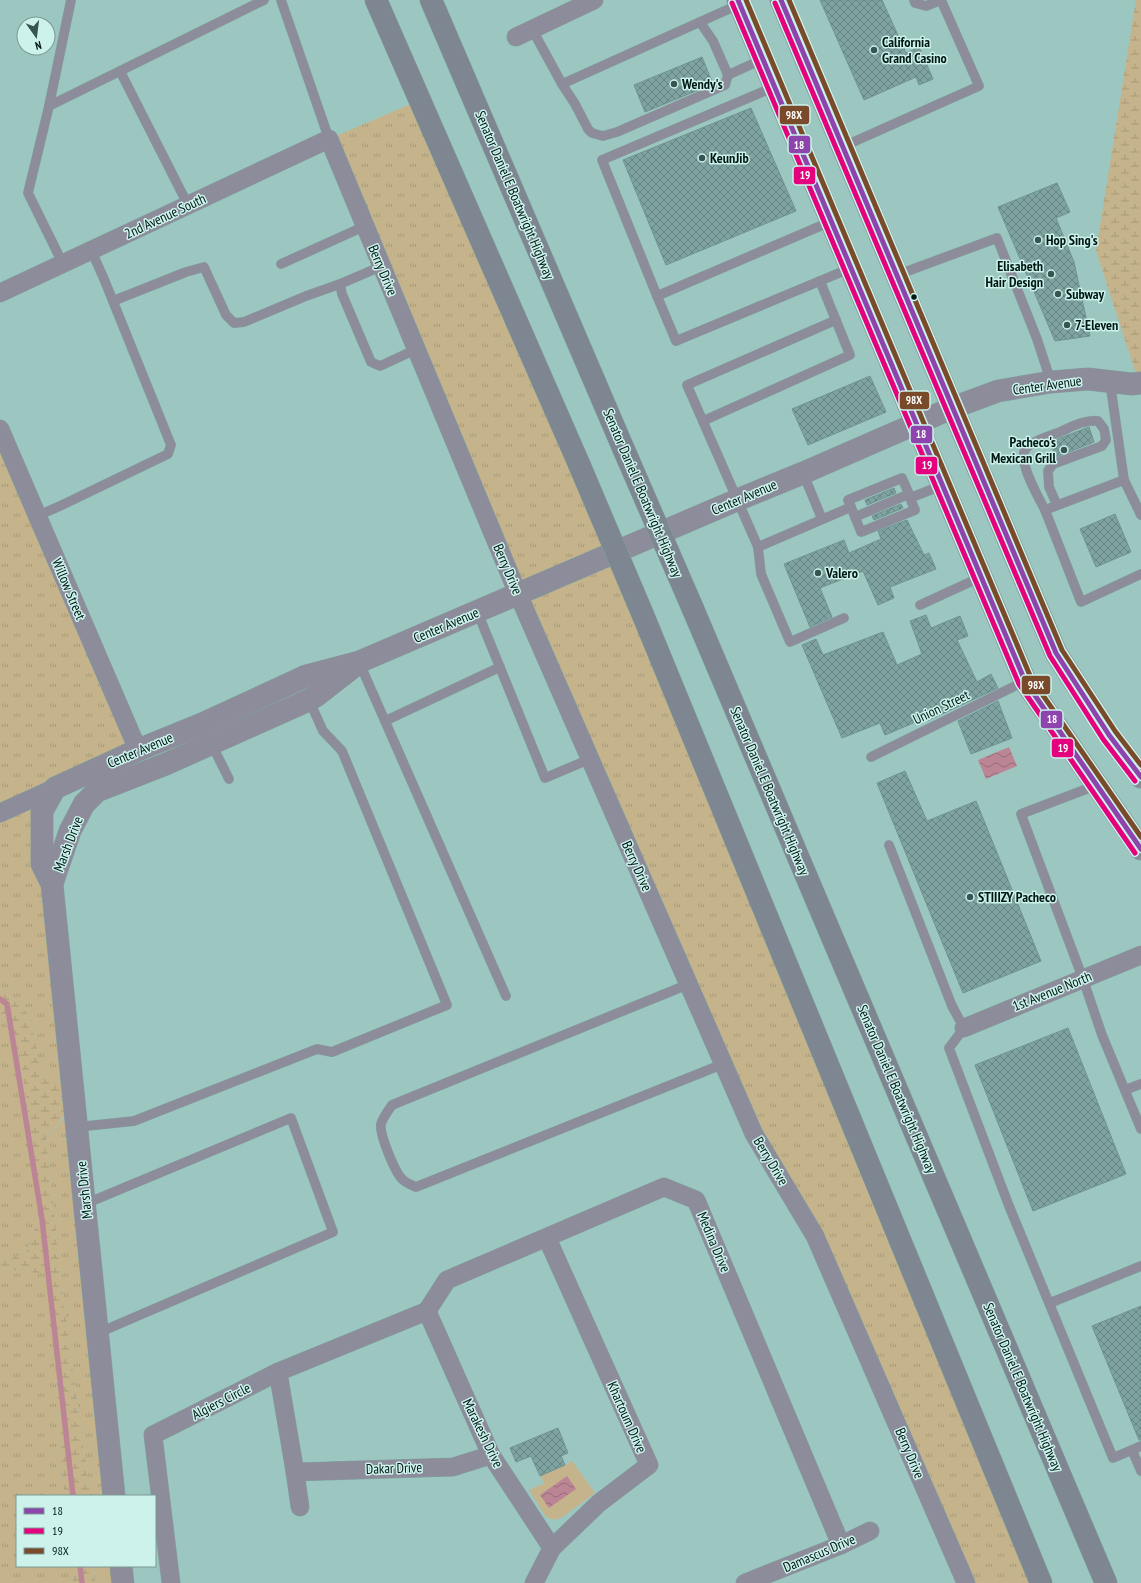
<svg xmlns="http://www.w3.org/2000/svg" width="1141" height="1583" font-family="'PT Sans Narrow',sans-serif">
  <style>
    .grass { fill: url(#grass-tufts) }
    .wetland { fill: url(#wetland-marsh) }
    .garden { fill: #c5b38b }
    .water { fill: url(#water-waves) }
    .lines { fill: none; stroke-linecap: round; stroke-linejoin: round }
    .stream { stroke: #bc8595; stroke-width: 5.5 }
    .building { fill: url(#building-cross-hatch); stroke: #6f9391 }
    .service-casing { stroke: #83a49f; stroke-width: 10 }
    .minor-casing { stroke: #83a49f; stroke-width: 19 }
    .tertiary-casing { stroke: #83a49f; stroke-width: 23 }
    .secondary-casing { stroke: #83a49f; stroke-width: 23 }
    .motorway-casing { stroke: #83a49f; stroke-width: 23 }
    .service { stroke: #8d8c9b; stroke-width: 9 }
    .minor { stroke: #8d8c9b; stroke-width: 18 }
    .tertiary { stroke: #8d8c9b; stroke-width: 22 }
    .secondary { stroke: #868b98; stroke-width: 22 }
    .motorway { stroke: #7d8691; stroke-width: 22 }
    .motorway-bridge-casing { stroke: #83a49f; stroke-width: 23; stroke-linecap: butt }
    .motorway-bridge { stroke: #7d8691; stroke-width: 22 }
    .bus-1-casing { stroke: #ccf2eb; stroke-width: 8 }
    .bus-2-casing { stroke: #ccf2eb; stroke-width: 8 }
    .bus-3-casing { stroke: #ccf2eb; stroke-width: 8 }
    .bus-1 { stroke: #8e44ad; stroke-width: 5 }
    .bus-2 { stroke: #e5007d; stroke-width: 5 }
    .bus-3 { stroke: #7a4b2a; stroke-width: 5 }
    .poi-dot { fill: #375550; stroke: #ccf2eb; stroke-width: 1.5 }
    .bus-dot { fill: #001714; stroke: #ccf2eb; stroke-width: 1.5 }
    .labels { text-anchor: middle; stroke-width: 3; stroke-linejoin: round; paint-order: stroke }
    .poi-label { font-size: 14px; font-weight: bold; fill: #001714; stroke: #ccf2eb; text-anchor: start }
    .street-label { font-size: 14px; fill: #001714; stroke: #ccf2eb }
    .line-badge { stroke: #ccf2eb; stroke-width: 1.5 }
    .badge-label { font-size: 11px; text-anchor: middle; font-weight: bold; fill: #fff }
  </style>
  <defs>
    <pattern id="grass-tufts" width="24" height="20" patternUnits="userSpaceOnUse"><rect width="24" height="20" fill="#c5b38b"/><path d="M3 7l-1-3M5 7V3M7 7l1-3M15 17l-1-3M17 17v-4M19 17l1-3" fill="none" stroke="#a79977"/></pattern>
    <pattern id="wetland-marsh" width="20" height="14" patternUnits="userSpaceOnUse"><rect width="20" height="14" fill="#c5b38b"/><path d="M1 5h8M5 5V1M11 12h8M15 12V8" fill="none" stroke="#a79977"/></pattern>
    <pattern id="water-waves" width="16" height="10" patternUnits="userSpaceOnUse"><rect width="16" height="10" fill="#bc8595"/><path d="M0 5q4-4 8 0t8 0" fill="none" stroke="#966c78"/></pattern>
    <pattern id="building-cross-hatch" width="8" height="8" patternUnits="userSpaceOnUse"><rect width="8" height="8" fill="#7fa3a1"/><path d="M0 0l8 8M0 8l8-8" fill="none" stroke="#668482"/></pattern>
  </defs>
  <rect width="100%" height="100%" fill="#9cc7c0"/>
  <g class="grass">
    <polygon points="420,100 1041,1583 966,1583 816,1236 754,1134 329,139"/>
    <polygon points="0,428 138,750 54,797 42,812 42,864 52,884 114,1496 90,1496 64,1305 46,1139 75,1105 40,1070 31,1017 0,988"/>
    <polygon points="0,1012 20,1055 41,1212 26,1253 5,1260 0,1260"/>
    <polygon points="0,1269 48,1273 51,1306 64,1496 17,1496 17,1566 71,1566 73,1583 0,1583"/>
    <polygon points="94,1566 121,1566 123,1583 95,1583"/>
  </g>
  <g class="wetland">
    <polygon points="1136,0 1141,0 1141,389 1096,251"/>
    <polygon points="0,988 31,1017 40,1070 74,1103 46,1139 64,1305 90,1496 64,1496 51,1306 48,1274 0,1269 0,1260 5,1260 26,1253 41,1212 20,1055 0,1012"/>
    <polygon points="71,1566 94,1566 95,1583 73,1583"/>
  </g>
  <polygon class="garden" points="572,1461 595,1493 561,1518 555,1520 546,1517 529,1490 544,1483 540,1476 565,1465"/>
  <g class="water">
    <polygon points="1009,747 1017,766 986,779 978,760"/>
    <polygon points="567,1476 576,1489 549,1508 540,1495"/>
  </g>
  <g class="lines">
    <g class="stream">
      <polyline points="0,999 7,1004 42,1219 73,1496"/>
      <polyline points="80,1566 82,1583"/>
    </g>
  </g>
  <g class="building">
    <polygon points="820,0 882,0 906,53 919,47 933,79 919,85 916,77 864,100"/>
    <polygon points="702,57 713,84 645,112 634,85"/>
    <polygon points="751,108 796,211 666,265 623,160"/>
    <polygon points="1057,183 1070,212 1056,218 1074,262 1090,336 1055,341 998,207"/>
    <polygon points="870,376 886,412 808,445 792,409"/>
    <polygon points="1089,427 1094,442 1056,457 1050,442"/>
    <polygon points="894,488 896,493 867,505 865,500"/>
    <polygon points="901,504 903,508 874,520 872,516"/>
    <polygon points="1115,514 1131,552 1096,567 1080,529"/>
    <polygon points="907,520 924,555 929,553 936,569 890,587 894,598 878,605 863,571 820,588 832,617 810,627 784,564 844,540 849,553 881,539 878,531"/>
    <polygon points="926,615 931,628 960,616 968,636 957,640 977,682 991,674 998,688 927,721 925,718 885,735 880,723 842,738 802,645 816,639 823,655 883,632 897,665 922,654 910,621"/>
    <polygon points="998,701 1012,738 971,754 958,721"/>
    <polygon points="905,771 927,821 976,801 1041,961 963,993 877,783"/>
    <polygon points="1068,1028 1126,1174 1033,1211 975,1065"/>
    <polygon points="1141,1306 1141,1440 1139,1440 1092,1326"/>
    <polygon points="558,1428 568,1453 561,1456 565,1465 540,1476 531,1456 516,1462 510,1448"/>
  </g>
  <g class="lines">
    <g class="service-casing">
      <g id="service">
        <polyline points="281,0 329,139"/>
        <polyline points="914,0 915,3 926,6 941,0"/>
        <polyline points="532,29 562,84 740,4"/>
        <polyline points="120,71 188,205"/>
        <polyline points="728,75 763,59"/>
        <polyline points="562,84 575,104 588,129 592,133 603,136 617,132 725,85 728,75 713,41 700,22"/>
        <polyline points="49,106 71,0"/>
        <polyline points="842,147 979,86 941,0"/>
        <polyline points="832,221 657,296 676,341 851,268"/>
        <polyline points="63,264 28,193 49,106 264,0"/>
        <polyline points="281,264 365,226"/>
        <polyline points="382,266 340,284 342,294 371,362 380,366 417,349"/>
        <polyline points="897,275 997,238 1037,339 1051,382"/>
        <polyline points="657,296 602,160 774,87"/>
        <polyline points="113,301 186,272 204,267 226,315 234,323 244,322 306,296 340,284"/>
        <polyline points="1110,382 1124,480 1141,515"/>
        <polyline points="703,421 850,355 820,281"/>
        <polyline points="803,473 822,519"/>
        <polyline points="1124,480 1045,510 1081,602 1141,574"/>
        <polyline points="851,507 848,500 902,478 909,494"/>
        <path d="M 1045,510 C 1039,498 1018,463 1025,450 C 1029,442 1051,435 1060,432 C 1071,427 1086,419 1098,421 L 1104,429 L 1106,440 L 1102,446 L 1053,464 L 1048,471 L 1049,487 L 1057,505"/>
        <polyline points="37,516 60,506 168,454 171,445 104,279 91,250"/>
        <polyline points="855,517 861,532 915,510 910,498"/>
        <polyline points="758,547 687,385 836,320"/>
        <polyline points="920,605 981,577"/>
        <polyline points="477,611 545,778 590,759"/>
        <polyline points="844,618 790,642 761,574 758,547 851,507 855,517 909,494 910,498 943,485"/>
        <polyline points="359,662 506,996"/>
        <polyline points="385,721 500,667"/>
        <polyline points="212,745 229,779"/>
        <polyline points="871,757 1025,681"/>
        <polyline points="1097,785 1021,814 1083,979 1102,1035 1141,1129"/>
        <polyline points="889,845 952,1006 964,1028 949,1048 1009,1206 1113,1458 1141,1446"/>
        <path d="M 689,984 L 392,1105 C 388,1111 383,1117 381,1124 C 379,1134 395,1172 402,1179 C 406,1183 411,1185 416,1187 L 723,1064"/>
        <polyline points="1125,1090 1141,1084"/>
        <polyline points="77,1127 134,1121 317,1049 332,1052 447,1005 342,751 323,731 309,700"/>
        <polyline points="85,1204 291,1118 333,1232 98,1333"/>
        <polyline points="1050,1303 1141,1266"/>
        <polyline points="1132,1450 1141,1471"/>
      </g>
    </g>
    <g class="minor-casing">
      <g id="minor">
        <polyline points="516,37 594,0"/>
        <polyline points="0,293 329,139 518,594 754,1134 815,1236 966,1583"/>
        <polyline points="0,429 138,750"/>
        <polyline points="0,813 55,788"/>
        <polyline points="964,1028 1141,955"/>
        <polyline points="427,1311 447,1280 664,1187 696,1200 841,1545"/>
        <polyline points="427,1311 491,1455 552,1548"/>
        <polyline points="278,1372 295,1472 453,1467 491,1455"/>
        <polyline points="295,1472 300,1507"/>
        <polyline points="171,1583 153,1435 278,1372 427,1311"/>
        <polyline points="534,1583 552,1548 599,1503 649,1465 547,1238"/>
        <polyline points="745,1583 841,1545 870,1531"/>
      </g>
    </g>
    <g class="tertiary-casing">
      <g id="tertiary">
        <polyline points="52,884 70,831 84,804 97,791 166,764 309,700 316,696 352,668"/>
        <polyline points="114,1496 52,884 42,864 42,811 55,788 138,750 202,724 306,676 359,662 737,500 803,473 952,408 998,391 1051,382 1088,379 1132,384 1141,383"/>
        <polyline points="121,1566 123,1583"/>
      </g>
    </g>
    <g class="secondary-casing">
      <g id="secondary">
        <polyline points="738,0 1025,681 1141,849"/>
        <polyline points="781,0 1056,653 1109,735 1141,777"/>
      </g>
    </g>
    <g class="motorway-casing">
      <g id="motorway">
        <polyline points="376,0 579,464"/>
        <polyline points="431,0 624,450"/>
        <polyline points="693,609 1106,1583"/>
        <polyline points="643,615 1041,1583"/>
      </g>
    </g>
    <use href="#service" class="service"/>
    <use href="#minor" class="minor"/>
    <use href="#tertiary" class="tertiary"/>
    <use href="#secondary" class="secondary"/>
    <use href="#motorway" class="motorway"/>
    <g class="motorway-bridge-casing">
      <g id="motorway-bridge">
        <polyline points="624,450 693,609"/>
        <polyline points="579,464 643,615"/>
      </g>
    </g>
    <use href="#motorway-bridge" class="motorway-bridge"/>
    <g class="bus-1-casing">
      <g id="bus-1">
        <polyline points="738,0 1025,681 1141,849"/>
        <polyline points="781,0 1056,653 1109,735 1141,777"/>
      </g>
    </g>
    <g class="bus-2-casing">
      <g id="bus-2">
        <polyline points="732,3 1019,684 1135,853"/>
        <polyline points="775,3 1050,656 1103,739 1135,781"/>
      </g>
    </g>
    <g class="bus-3-casing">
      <g id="bus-3">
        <polyline points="746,0 1031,678 1141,837"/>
        <polyline points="789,0 1062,650 1115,731 1141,765"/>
      </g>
    </g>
    <use href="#bus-1" class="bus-1"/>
    <use href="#bus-2" class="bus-2"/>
    <use href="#bus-3" class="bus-3"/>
  </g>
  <g class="poi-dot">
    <circle cx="874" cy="50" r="4"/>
    <circle cx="674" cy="84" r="4"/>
    <circle cx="702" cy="158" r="4"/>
    <circle cx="1038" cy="240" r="4"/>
    <circle cx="1051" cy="274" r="4"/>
    <circle cx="1058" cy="294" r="4"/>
    <circle cx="1067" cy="325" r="4"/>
    <circle cx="1064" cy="450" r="4"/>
    <circle cx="818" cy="573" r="4"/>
    <circle cx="970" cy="897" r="4"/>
  </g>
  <circle class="bus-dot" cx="914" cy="297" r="3.5"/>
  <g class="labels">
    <g class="poi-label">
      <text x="882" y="47">California<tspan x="882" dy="16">Grand Casino</tspan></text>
      <text x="682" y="89">Wendy's</text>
      <text x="710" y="163">KeunJib</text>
      <text x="1046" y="245">Hop Sing's</text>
      <text x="1043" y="271" text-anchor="end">Elisabeth<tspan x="1043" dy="16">Hair Design</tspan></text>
      <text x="1066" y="299">Subway</text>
      <text x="1075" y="330">7-Eleven</text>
      <text x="1056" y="447" text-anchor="end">Pacheco's<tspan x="1056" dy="16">Mexican Grill</tspan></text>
      <text x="826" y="578">Valero</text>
      <text x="978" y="902">STIIIZY Pacheco</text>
    </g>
    <g class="street-label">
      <text transform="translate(515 195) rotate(67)" y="5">Senator Daniel E Boatwright Highway</text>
      <text transform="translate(165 216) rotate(-25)" y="5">2nd Avenue South</text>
      <text transform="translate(383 270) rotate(67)" y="5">Berry Drive</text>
      <text transform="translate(1047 385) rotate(-8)" y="5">Center Avenue</text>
      <text transform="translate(643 493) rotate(67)" y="5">Senator Daniel E Boatwright Highway</text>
      <text transform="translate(744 497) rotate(-23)" y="5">Center Avenue</text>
      <text transform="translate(508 569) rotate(67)" y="5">Berry Drive</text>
      <text transform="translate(69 589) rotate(67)" y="5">Willow Street</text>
      <text transform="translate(446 625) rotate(-23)" y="5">Center Avenue</text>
      <text transform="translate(941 707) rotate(-26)" y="5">Union Street</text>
      <text transform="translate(140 750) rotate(-23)" y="5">Center Avenue</text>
      <text transform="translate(770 791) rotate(67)" y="5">Senator Daniel E Boatwright Highway</text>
      <text transform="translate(68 844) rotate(-69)" y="5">Marsh Drive</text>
      <text transform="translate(637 866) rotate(66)" y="5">Berry Drive</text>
      <text transform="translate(1052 991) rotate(-22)" y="5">1st Avenue North</text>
      <text transform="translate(897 1089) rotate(67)" y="5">Senator Daniel E Boatwright Highway</text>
      <text transform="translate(771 1161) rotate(59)" y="5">Berry Drive</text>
      <text transform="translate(84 1190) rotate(-96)" y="5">Marsh Drive</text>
      <text transform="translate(714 1242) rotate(67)" y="5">Medina Drive</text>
      <text transform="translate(1023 1387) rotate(67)" y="5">Senator Daniel E Boatwright Highway</text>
      <text transform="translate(221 1401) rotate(-27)" y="5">Algiers Circle</text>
      <text transform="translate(627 1417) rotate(66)" y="5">Khartoum Drive</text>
      <text transform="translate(483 1433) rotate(64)" y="5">Marakesh Drive</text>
      <text transform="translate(910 1453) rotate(67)" y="5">Berry Drive</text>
      <text transform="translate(394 1468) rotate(-2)" y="5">Dakar Drive</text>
      <text transform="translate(819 1553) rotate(-23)" y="5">Damascus Drive</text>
    </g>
  </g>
  <g class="line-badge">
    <rect x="779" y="105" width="31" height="20" rx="4" fill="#7a4b2a"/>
    <rect x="788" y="135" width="23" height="19" rx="4" fill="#8e44ad"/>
    <rect x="793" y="166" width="23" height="19" rx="4" fill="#e5007d"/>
    <rect x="899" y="391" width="31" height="19" rx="4" fill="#7a4b2a"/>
    <rect x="910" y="425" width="23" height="19" rx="4" fill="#8e44ad"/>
    <rect x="915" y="456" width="23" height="19" rx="4" fill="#e5007d"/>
    <rect x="1021" y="675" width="30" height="20" rx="4" fill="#7a4b2a"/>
    <rect x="1040" y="710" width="23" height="19" rx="4" fill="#8e44ad"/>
    <rect x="1051" y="738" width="23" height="20" rx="4" fill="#e5007d"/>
  </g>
  <g class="badge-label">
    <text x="794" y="119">98X</text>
    <text x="799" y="149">18</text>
    <text x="805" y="179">19</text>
    <text x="914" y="404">98X</text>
    <text x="921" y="438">18</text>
    <text x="927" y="469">19</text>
    <text x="1036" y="689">98X</text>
    <text x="1052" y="723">18</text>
    <text x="1063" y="752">19</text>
  </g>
  <rect x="16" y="1495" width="140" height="72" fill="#ccf2eb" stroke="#7a9a95"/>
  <rect x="24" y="1508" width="20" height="6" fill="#8e44ad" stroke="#7a9a95"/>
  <text x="52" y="1515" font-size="12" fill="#001714">18</text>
  <rect x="24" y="1528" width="20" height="6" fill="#e5007d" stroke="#7a9a95"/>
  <text x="52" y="1535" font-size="12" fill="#001714">19</text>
  <rect x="24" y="1548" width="20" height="6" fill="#7a4b2a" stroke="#7a9a95"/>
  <text x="52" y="1555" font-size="12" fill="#001714">98X</text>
  <g transform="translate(36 36) rotate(166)"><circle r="19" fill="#ccf2eb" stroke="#7a9a95"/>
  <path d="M0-3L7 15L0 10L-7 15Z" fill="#375550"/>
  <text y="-6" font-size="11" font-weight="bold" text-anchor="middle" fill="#001714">N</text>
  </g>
</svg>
